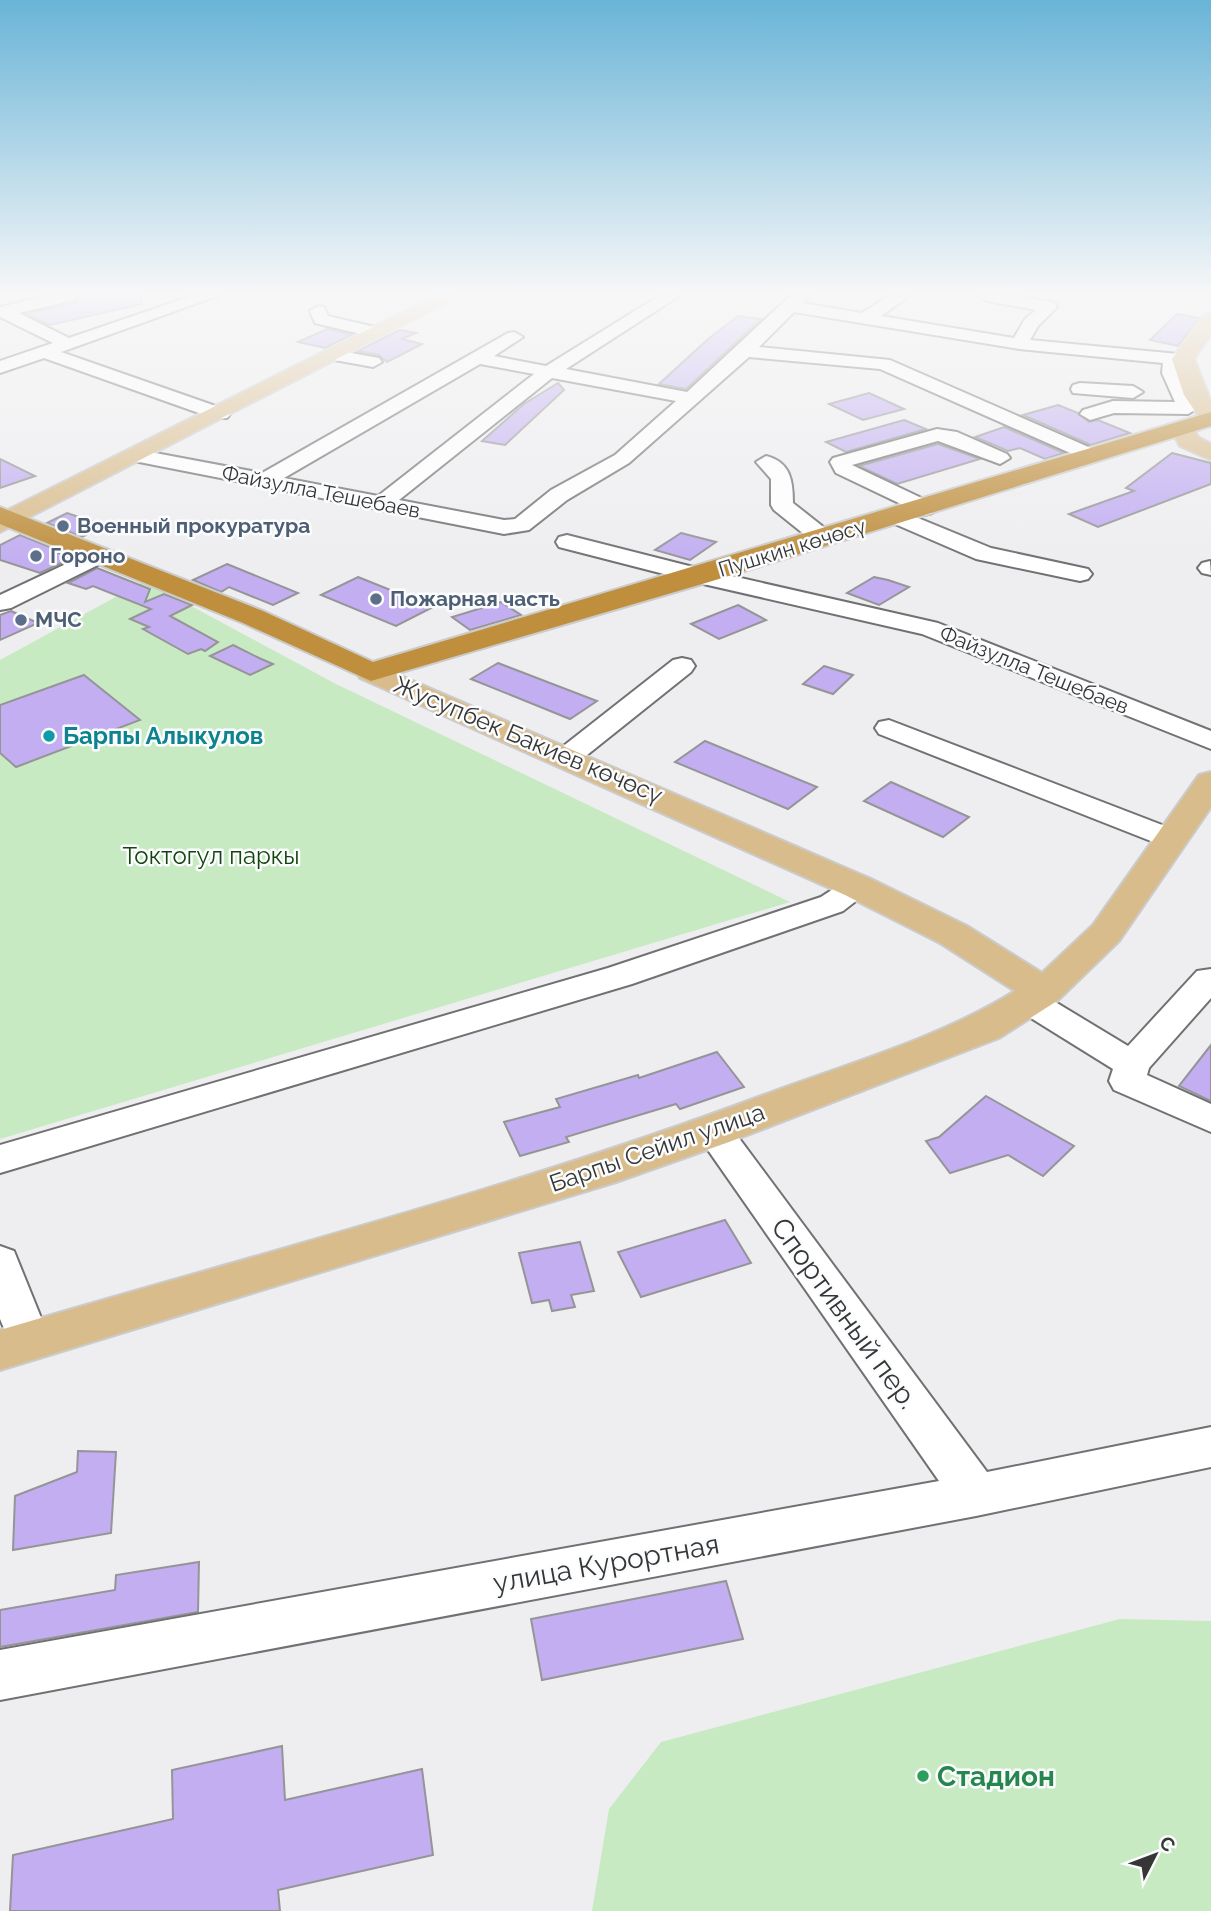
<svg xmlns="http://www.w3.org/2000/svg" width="1211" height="1911" font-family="Raleway,sans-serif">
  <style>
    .green { fill: #c8eac3 }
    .building { fill: #c2aef1; stroke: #959597; stroke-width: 2 }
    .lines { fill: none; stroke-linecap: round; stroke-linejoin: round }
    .minor-casing { stroke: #717173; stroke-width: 4 }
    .major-casing { stroke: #cbcbcb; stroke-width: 4 }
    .highway-casing { stroke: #cbcbcb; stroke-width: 4 }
    .minor { fill: #fff; fill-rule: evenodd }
    .major { fill: #d9bc8b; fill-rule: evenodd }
    .highway { fill: #bf8f3e; fill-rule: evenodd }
    .service-dot { fill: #5c6f8a; stroke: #fbfcfd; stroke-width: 2.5 }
    .culture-dot { fill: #0f9aa8; stroke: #fbfcfd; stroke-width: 2.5 }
    .leisure-dot { fill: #2e9e5b; stroke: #fbfcfd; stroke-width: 2.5 }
    .labels { text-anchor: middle; stroke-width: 5; stroke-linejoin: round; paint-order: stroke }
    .far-street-label { font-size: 21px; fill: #363636; stroke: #fbfcfd }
    .far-service-label { font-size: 21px; font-weight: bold; fill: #4e5e75; stroke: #fbfcfd; text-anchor: start }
    .culture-label { font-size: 24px; font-weight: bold; fill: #0d838f; stroke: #fbfcfd; text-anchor: start }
    .street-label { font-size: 24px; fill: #363636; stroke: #fbfcfd }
    .park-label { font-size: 24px; fill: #13460e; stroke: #fbfcfd }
    .near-street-label { font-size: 28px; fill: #363636; stroke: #fbfcfd }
    .near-leisure-label { font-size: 28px; font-weight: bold; fill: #27864d; stroke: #fbfcfd; text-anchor: start }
  </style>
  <rect width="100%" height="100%" fill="#eeeef0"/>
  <g class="green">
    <polygon points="145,581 334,683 790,902 0,1139 0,660"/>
    <polygon points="1120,1619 1211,1621 1211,1911 592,1911 609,1809 661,1742"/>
  </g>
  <g class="building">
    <polygon points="79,296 141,296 142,304 50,325 27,314 76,303"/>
    <polygon points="1177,314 1199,318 1178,346 1150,340"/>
    <polygon points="738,316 761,319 686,389 659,384 707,340"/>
    <polygon points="327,329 352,335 325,348 298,342"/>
    <polygon points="400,330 416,333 402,339 422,344 387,362 379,355 357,351"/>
    <polygon points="558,383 564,390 505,445 482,441 524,404"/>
    <polygon points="869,393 904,409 863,420 829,404"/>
    <polygon points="1058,405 1078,413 1089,422 1098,420 1130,433 1091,445 1023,415"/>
    <polygon points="904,420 926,429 846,452 826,442"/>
    <polygon points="1004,427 1064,453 1045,459 1020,448 1008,451 975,437"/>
    <polygon points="938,444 980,459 897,484 859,466"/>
    <polygon points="1172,453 1211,463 1211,484 1098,527 1069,514 1134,491 1126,488"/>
    <polygon points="0,459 35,476 0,488"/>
    <polygon points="67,513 105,526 82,537 47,523"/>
    <polygon points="681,533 716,542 690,560 655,550"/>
    <polygon points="20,535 55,549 53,551 72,558 40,573 0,560 0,545"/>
    <polygon points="227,564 298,593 273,605 229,587 221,592 193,580"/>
    <polygon points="97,568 150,589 145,602 164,594 192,605 170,616 218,642 205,651 201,649 188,654 143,629 149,627 130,619 151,609 93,586 86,589 68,583"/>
    <polygon points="358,577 433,607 396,626 321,595"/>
    <polygon points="874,577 888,580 909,587 879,605 847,593"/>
    <polygon points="501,602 521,615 470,630 452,617"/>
    <polygon points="738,605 766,620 719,639 691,624"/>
    <polygon points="11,611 38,623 0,640 0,615"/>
    <polygon points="233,645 259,658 273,664 250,675 210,656"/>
    <polygon points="498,663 597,701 570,719 471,679"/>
    <polygon points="824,666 853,675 833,694 803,684"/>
    <polygon points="84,675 140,720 16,767 0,753 0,705"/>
    <polygon points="705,741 817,787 788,809 675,762"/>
    <polygon points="891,782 969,817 943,837 864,801"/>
    <polygon points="1211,1045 1211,1101 1179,1086"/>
    <polygon points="717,1052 744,1087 680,1109 676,1104 566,1137 569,1142 520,1156 504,1122 560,1107 556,1099 638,1075 639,1078"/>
    <polygon points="986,1096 1074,1146 1043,1176 1008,1155 950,1173 926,1141 939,1137"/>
    <polygon points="725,1220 751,1263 641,1297 618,1252"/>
    <polygon points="580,1242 594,1291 571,1295 575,1307 552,1311 549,1300 532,1303 519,1253"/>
    <polygon points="78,1451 116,1452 111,1533 13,1550 15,1496 77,1472"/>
    <polygon points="199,1562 198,1612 0,1647 0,1610 115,1590 116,1575"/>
    <polygon points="726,1581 743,1639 542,1680 531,1619"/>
    <polygon points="282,1746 285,1800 422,1769 433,1855 278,1890 280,1911 10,1911 13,1855 173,1819 172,1770"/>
  </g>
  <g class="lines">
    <g class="minor-casing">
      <g id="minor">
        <polygon points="46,296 77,296 75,300 19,313 69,338 192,296 217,296 61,352 227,410 230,414 227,418 213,418 44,358 0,373 0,361 53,343 0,317 0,307"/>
        <path d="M 659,296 L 679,296 L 566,369 L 687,392 L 790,296 L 808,296 L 802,303 L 862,313 L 889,296 L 909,296 L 881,316 L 1014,338 L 1025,319 L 1036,310 L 987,301 L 979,296 L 1016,296 L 1055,303 L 1057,307 L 1038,326 L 1030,340 L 1189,355 L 1192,359 L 1181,364 L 1180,373 L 1198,408 L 1188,414 L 1114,413 L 1090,420 L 1080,414 L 1083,410 L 1113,401 L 1175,402 L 1162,373 L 1163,363 L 1019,349 L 794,312 L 759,347 L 890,360 L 1100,452 L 1103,456 L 1093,462 L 1086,460 L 880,369 L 749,357 L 629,463 L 567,500 L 529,530 L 504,534 L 134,461 L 124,455 L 134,449 L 262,473 L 508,333 L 514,332 L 523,337 L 494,356 L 546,366 ZM 480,364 L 534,374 L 378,496 L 284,478 ZM 552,378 L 676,401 L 615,455 L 551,490 L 515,519 L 504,520 L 399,500 Z"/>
        <polygon points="318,306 324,307 328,316 383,329 386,333 377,338 315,323 310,311"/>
        <polygon points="335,350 379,358 382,362 373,367 329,359 326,355 329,351"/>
        <polygon points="1080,383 1133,386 1143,392 1133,398 1073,393 1071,389 1073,385"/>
        <polygon points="937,429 957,432 1007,454 1010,458 1000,464 938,441 852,465 932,503 935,508 932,513 924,515 836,473 830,462 833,458"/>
        <path d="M 766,456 C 791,462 793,482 793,503 L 831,533 L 834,538 L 831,543 L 815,543 L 774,510 L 771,505 L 771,479 L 756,462 Z"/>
        <polygon points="896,509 991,548 1088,569 1092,574 1088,579 1080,581 976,559 888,521 885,516"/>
        <polygon points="567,535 701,569 938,623 1211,731 1211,749 922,634 699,583 559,547 556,542 559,537"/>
        <polygon points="100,548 108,550 112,555 108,560 11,608 0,610 0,595"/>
        <polygon points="1210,561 1211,575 1202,573 1198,568 1202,563"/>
        <polygon points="682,658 691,660 695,666 691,672 577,763 567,765 557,763 553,757 557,751 673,660"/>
        <polygon points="889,720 1183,833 1187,839 1183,845 1172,848 1161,845 879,734 875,728 879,722"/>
        <polygon points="858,878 869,880 874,887 843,911 632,984 0,1173 0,1145 608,968 821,897 847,880"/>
        <polygon points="1211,969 1211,998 1149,1068 1147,1075 1211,1104 1211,1132 1114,1090 1109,1081 1113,1069 1018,1010 1013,1002 1018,994 1030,991 1042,994 1128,1046 1197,971"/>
        <polygon points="714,1118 727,1122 987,1472 1211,1427 1211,1467 976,1516 0,1700 0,1650 939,1481 701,1140 695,1131 701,1122"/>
        <polygon points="0,1246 14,1251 50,1340 44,1352 29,1357 14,1352 0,1319"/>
      </g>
    </g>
    <g class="major-casing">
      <g id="major">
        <polygon points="435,296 459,296 0,532 0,514"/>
        <polygon points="1211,313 1211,334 1194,359 1211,402 1211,425 1203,423 1184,395 1172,359 1204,315"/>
        <polygon points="1182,421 1190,423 1198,437 1211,444 1211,460 1180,446 1170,428 1174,423"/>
        <path d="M 371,663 L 871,879 L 967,926 L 1042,973 L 1093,925 L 1199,775 L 1211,772 L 1211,807 L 1119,941 L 1057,1001 L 999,1038 L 729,1142 L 616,1182 L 0,1370 L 0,1330 C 258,1254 520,1187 772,1092 C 854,1062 941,1037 1015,991 L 940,943 L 845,895 L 360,678 L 356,672 L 360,666 Z"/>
      </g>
    </g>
    <g class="highway-casing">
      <polygon id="highway" points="1211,412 1211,426 709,582 371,681 243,623 0,524 0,507 263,611 373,662"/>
    </g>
    <use href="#minor" class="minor"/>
    <use href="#major" class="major"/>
    <use href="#highway" class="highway"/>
  </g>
  <linearGradient id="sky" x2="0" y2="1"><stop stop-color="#69b4d7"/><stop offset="0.52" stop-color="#f7f7f8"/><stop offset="1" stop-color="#f7f7f8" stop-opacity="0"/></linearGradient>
  <rect width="1211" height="564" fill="url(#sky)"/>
  <g class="service-dot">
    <circle cx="63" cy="526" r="7"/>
    <circle cx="36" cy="556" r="7"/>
    <circle cx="376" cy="599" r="7"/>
    <circle cx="21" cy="620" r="7"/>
  </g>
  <circle class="culture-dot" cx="49" cy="736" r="7"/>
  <circle class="leisure-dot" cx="923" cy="1776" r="7"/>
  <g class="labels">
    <g class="far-street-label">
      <text transform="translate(321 492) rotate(11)" y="7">Файзулла Тешебаев</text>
      <text transform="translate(792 548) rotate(-17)" y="7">Пушкин көчөсү</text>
      <text transform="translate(1034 670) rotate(22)" y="7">Файзулла Тешебаев</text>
    </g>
    <g class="far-service-label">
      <text x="77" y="533">Военный прокуратура</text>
      <text x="50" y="563">Гороно</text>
      <text x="390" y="606">Пожарная часть</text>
      <text x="35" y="627">МЧС</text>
    </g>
    <g class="culture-label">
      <text x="63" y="744">Барпы Алыкулов</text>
    </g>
    <g class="street-label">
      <text transform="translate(528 740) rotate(23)" y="8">Жусупбек Бакиев көчөсү</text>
      <text transform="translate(657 1148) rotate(-19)" y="8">Барпы Сейил улица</text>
    </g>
    <g class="park-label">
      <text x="211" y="864">Токтогул паркы</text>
    </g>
    <g class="near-street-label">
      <text transform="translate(845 1313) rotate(54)" y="10">Спортивный пер.</text>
      <text transform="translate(606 1563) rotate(-10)" y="10">улица Курортная</text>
    </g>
    <g class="near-leisure-label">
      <text x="937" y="1786">Стадион</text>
    </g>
  </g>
  <g transform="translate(1155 1855) rotate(48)" stroke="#fbfcfd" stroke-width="5" paint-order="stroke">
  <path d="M0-5L12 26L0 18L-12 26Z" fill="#363636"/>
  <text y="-10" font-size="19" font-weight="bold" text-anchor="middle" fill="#363636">С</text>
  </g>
</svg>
